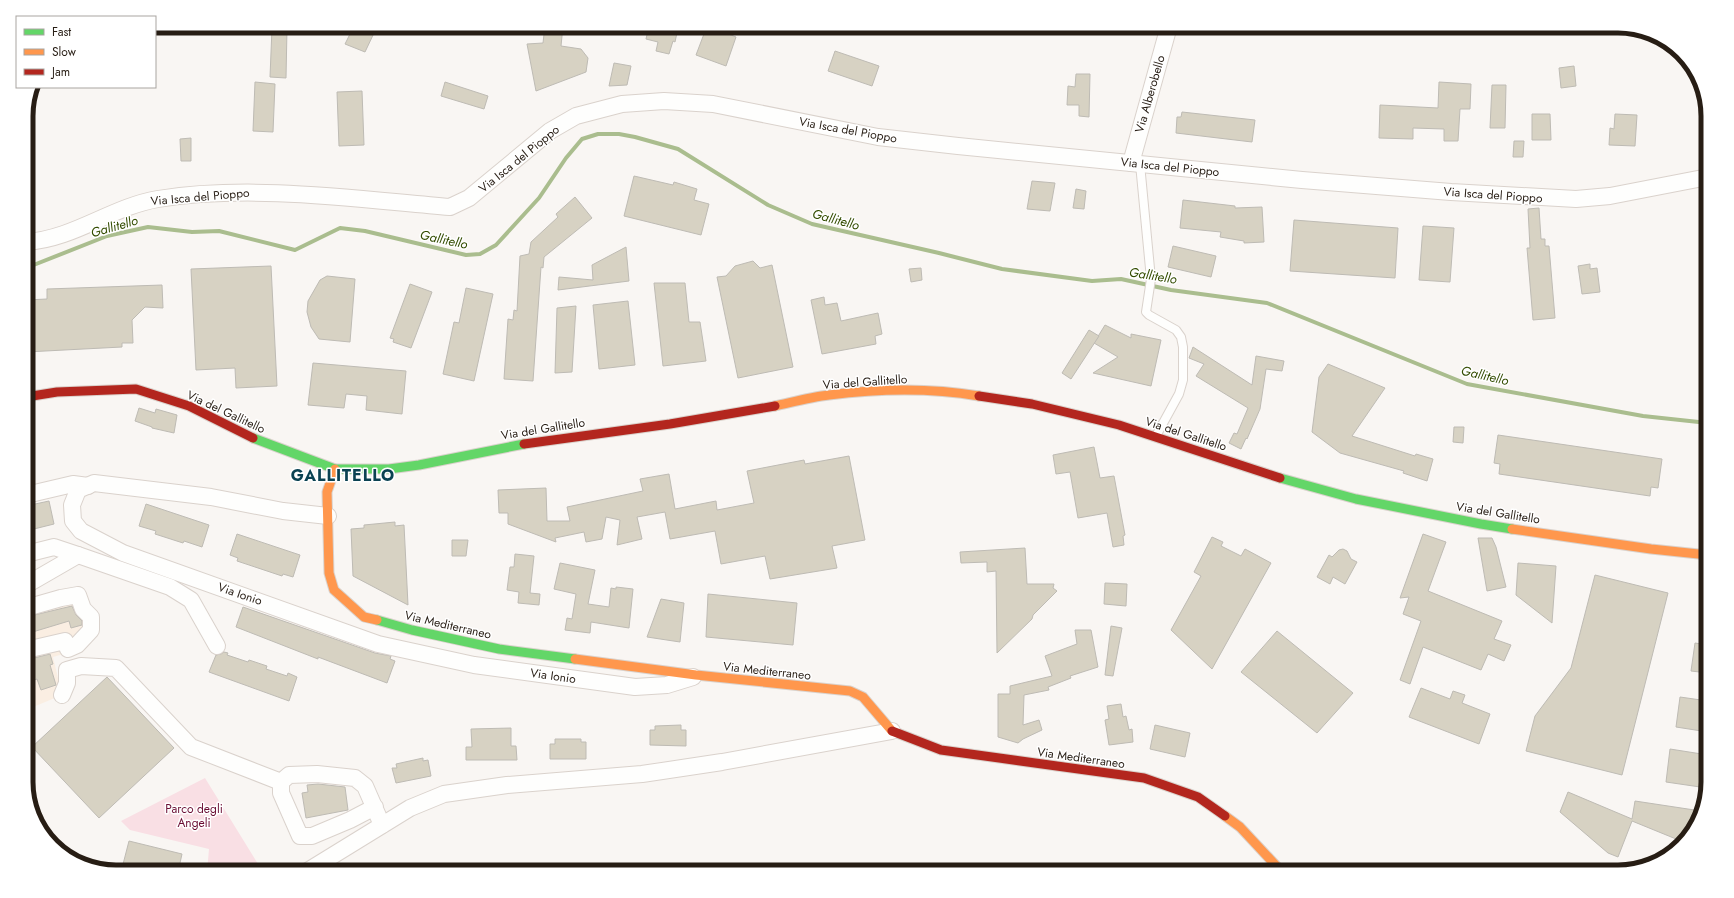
<svg xmlns="http://www.w3.org/2000/svg" width="1734" height="898" font-family="Jost,sans-serif">
  <style>
    .built { fill: #faeee2 }
    .green { fill: #f9dfe4 }
    .lines { fill: none; stroke-linecap: round; stroke-linejoin: round }
    .stream { stroke: #aabd8e; stroke-width: 4 }
    .building { fill: #d7d2c3; stroke: #bebbb4 }
    .lane-casing { stroke: #dad2cc; stroke-width: 10 }
    .street-casing { stroke: #dad2cc; stroke-width: 18 }
    .fast-casing { stroke: #dad2cc; stroke-width: 11 }
    .slow-casing { stroke: #dad2cc; stroke-width: 11 }
    .jam-casing { stroke: #dad2cc; stroke-width: 11 }
    .lane { stroke: #fefefd; stroke-width: 8 }
    .street { stroke: #fefefd; stroke-width: 16 }
    .fast { stroke: #63d668; stroke-width: 9 }
    .slow { stroke: #ff974d; stroke-width: 9 }
    .jam { stroke: #b3261e; stroke-width: 9 }
    .labels { text-anchor: middle; stroke-width: 3; stroke-linejoin: round; paint-order: stroke }
    .street-label { font-size: 12px; fill: #271d14; stroke: #fff }
    .park-label { font-size: 12px; fill: #6a0e34; stroke: #fff }
    .water-label { font-size: 13px; font-style: italic; fill: #334c00; stroke: #fff }
    .district-label { font-size: 16px; font-weight: bold; letter-spacing: 1px; fill: #0b4252; stroke: #fff }
    .rim { fill: none; stroke: #271d14; stroke-width: 5 }
  </style>
  <rect width="100%" height="100%" fill="#f9f6f3"/>
  <polygon class="built" points="80,593 88,597 90,608 81,649 53,657 62,695 26,710 26,600"/>
  <polygon class="green" points="205,778 263,872 207,872 209,849 130,830 121,821"/>
  <g class="lines">
    <polyline class="stream" points="26,268 107,236 148,227 192,232 219,231 295,250 340,228 365,231 466,255 480,254 496,245 539,198 566,158 582,139 598,134 619,134 635,137 678,149 768,205 812,224 939,253 1002,269 1092,281 1121,279 1171,290 1267,303 1467,384 1643,416 1708,423"/>
  </g>
  <g class="building">
    <polygon points="273,26 285,26 285,28 287,28 286,78 270,77 272,28 273,28"/>
    <polygon points="354,26 360,26 374,33 365,52 345,44"/>
    <polygon points="545,26 563,26 561,46 581,49 588,58 586,72 536,91 527,44 543,43"/>
    <polygon points="649,26 671,26 678,28 675,42 673,41 669,54 656,51 658,42 646,39"/>
    <polygon points="707,26 728,26 726,33 736,37 726,66 696,55"/>
    <polygon points="835,51 879,66 872,86 828,71"/>
    <polygon points="614,63 631,66 627,85 609,86"/>
    <polygon points="1574,66 1576,86 1561,88 1559,68"/>
    <polygon points="1076,74 1090,74 1089,117 1079,116 1079,105 1067,105 1068,86 1075,87"/>
    <polygon points="255,82 275,84 273,132 253,131"/>
    <polygon points="445,82 488,96 484,109 441,96"/>
    <polygon points="1439,82 1471,84 1470,109 1460,109 1458,141 1444,141 1444,129 1413,128 1413,139 1379,138 1380,105 1438,108"/>
    <polygon points="1492,85 1506,85 1505,128 1490,128"/>
    <polygon points="362,91 364,145 339,146 337,92"/>
    <polygon points="1182,112 1255,120 1252,142 1176,133 1177,117 1181,117"/>
    <polygon points="1532,114 1550,114 1551,140 1532,140"/>
    <polygon points="1615,114 1637,115 1635,146 1609,145 1610,128 1614,129"/>
    <polygon points="191,138 191,161 181,161 180,139"/>
    <polygon points="1514,141 1524,141 1523,157 1513,157"/>
    <polygon points="634,176 673,185 674,182 697,189 694,200 709,204 701,235 624,216"/>
    <polygon points="1032,181 1055,183 1050,211 1027,209"/>
    <polygon points="1076,189 1086,191 1084,209 1073,208"/>
    <polygon points="575,197 592,218 544,257 543,268 541,267 533,381 504,379 508,319 513,320 514,310 517,311 520,256 529,254 531,242 558,217 556,214"/>
    <polygon points="1183,200 1235,206 1235,208 1262,207 1264,242 1244,243 1244,241 1220,237 1221,232 1180,228"/>
    <polygon points="1539,208 1541,239 1545,239 1545,246 1549,246 1555,318 1533,320 1527,248 1530,248 1528,209"/>
    <polygon points="1294,220 1398,228 1395,278 1290,271"/>
    <polygon points="1423,226 1454,228 1450,282 1419,280"/>
    <polygon points="1173,246 1216,256 1211,277 1168,267"/>
    <polygon points="626,247 629,281 558,290 559,277 593,280 592,265"/>
    <polygon points="753,261 760,268 772,265 793,367 738,378 717,277 726,276 735,266"/>
    <polygon points="1590,264 1590,269 1597,268 1600,292 1582,294 1578,266"/>
    <polygon points="271,266 277,386 236,388 235,368 196,370 191,269"/>
    <polygon points="921,268 922,280 911,282 909,269"/>
    <polygon points="327,276 355,279 350,342 319,339 311,327 307,312 308,301 320,280"/>
    <polygon points="654,283 685,283 689,322 700,322 706,361 663,366"/>
    <polygon points="410,284 432,292 411,348 393,342 394,339 390,338"/>
    <polygon points="162,285 163,308 145,307 132,320 133,343 122,343 122,347 26,352 26,300 47,299 47,289"/>
    <polygon points="466,288 493,294 474,381 443,374 454,322 459,323"/>
    <polygon points="824,297 825,305 837,303 841,321 878,313 882,334 875,336 876,344 822,354 811,300"/>
    <polygon points="628,301 635,365 599,369 593,305"/>
    <polygon points="576,306 572,372 555,373 557,308"/>
    <polygon points="1105,325 1131,338 1131,334 1161,340 1151,386 1093,373 1118,357 1094,343"/>
    <polygon points="1089,330 1099,336 1071,379 1062,373"/>
    <polygon points="1193,347 1252,385 1256,356 1284,361 1282,371 1266,369 1260,409 1247,439 1246,438 1241,449 1229,443 1234,433 1237,434 1248,408 1196,376 1204,364 1189,358"/>
    <polygon points="313,363 406,371 402,414 366,410 367,396 346,394 344,408 308,405"/>
    <polygon points="1328,364 1385,388 1352,436 1415,456 1416,454 1433,459 1427,481 1403,473 1404,471 1340,453 1312,432 1319,377"/>
    <polygon points="139,408 155,413 156,409 177,415 174,433 152,428 152,427 135,421"/>
    <polygon points="1454,427 1464,427 1463,443 1453,442"/>
    <polygon points="1498,435 1662,459 1658,488 1651,487 1650,496 1499,474 1500,464 1494,463"/>
    <polygon points="1094,447 1100,478 1114,476 1125,535 1123,536 1124,545 1113,547 1107,513 1078,518 1070,472 1056,474 1053,455"/>
    <polygon points="849,456 865,540 832,546 837,568 770,579 765,556 721,564 715,531 670,539 665,512 637,517 642,539 617,545 620,520 606,517 602,539 586,542 584,532 555,538 556,542 508,524 508,513 499,513 498,490 546,488 547,521 570,521 567,507 643,491 640,479 669,474 675,509 716,501 717,510 754,503 747,471 804,460 805,464"/>
    <polygon points="49,501 54,524 26,531 26,506"/>
    <polygon points="146,504 209,525 202,547 184,541 183,543 155,534 156,531 139,526"/>
    <polygon points="395,522 395,526 404,525 408,605 353,576 351,529 364,528 364,525"/>
    <polygon points="237,534 300,555 293,577 283,574 282,576 237,561 238,558 230,555"/>
    <polygon points="1423,534 1446,542 1428,591 1502,621 1494,639 1511,645 1504,661 1488,654 1481,670 1423,647 1410,684 1400,680 1421,621 1403,614 1409,597 1400,598"/>
    <polygon points="1212,537 1223,542 1221,546 1241,556 1245,549 1271,563 1212,669 1171,630 1201,576 1194,572"/>
    <polygon points="1478,538 1492,538 1496,547 1506,587 1487,591"/>
    <polygon points="452,540 468,540 466,556 452,556"/>
    <polygon points="1025,548 1027,584 1054,584 1053,588 1057,591 1033,615 1032,619 997,653 996,571 987,572 987,562 961,563 960,552"/>
    <polygon points="1343,549 1347,551 1351,559 1357,562 1345,584 1333,577 1330,584 1317,577 1329,555 1332,557 1339,550"/>
    <polygon points="515,554 534,556 530,593 540,594 539,605 518,603 519,592 507,590 510,567 514,567"/>
    <polygon points="560,563 595,570 588,604 609,607 611,588 616,589 616,587 633,589 629,628 591,622 590,633 565,630 567,618 572,619 576,594 554,589"/>
    <polygon points="1518,563 1556,566 1552,623 1516,595"/>
    <polygon points="1595,575 1668,593 1622,775 1526,751 1535,716 1571,668"/>
    <polygon points="1105,583 1127,584 1126,606 1104,604"/>
    <polygon points="708,594 797,603 793,645 706,637"/>
    <polygon points="661,599 684,603 680,642 647,637"/>
    <polygon points="72,606 76,615 82,621 82,625 71,628 69,621 26,634 26,617"/>
    <polygon points="243,607 375,653 391,656 390,659 395,661 387,683 318,657 318,659 236,627"/>
    <polygon points="1111,626 1122,628 1113,676 1105,675"/>
    <polygon points="1075,630 1091,630 1098,667 1070,676 1071,678 1048,687 1049,690 1024,695 1023,725 1039,720 1042,730 1023,739 1018,743 998,737 998,694 1010,694 1010,686 1052,676 1045,656 1077,644"/>
    <polygon points="1277,631 1353,693 1317,733 1241,672"/>
    <polygon points="1695,643 1708,645 1708,673 1691,671"/>
    <polygon points="224,652 228,653 227,655 248,662 249,660 267,666 266,669 287,676 288,673 297,677 289,701 209,672 216,655 221,654"/>
    <polygon points="50,654 53,664 50,665 56,685 41,690 37,679 26,683 26,662 31,660 30,659"/>
    <polygon points="107,677 174,748 99,818 32,747"/>
    <polygon points="1421,688 1450,699 1453,691 1465,695 1462,703 1490,714 1479,744 1409,717"/>
    <polygon points="1680,697 1708,701 1708,732 1676,727"/>
    <polygon points="1121,704 1123,717 1126,716 1129,730 1132,729 1133,742 1109,745 1105,720 1109,719 1107,706"/>
    <polygon points="681,725 681,730 686,730 686,746 650,745 650,730 655,730 655,726"/>
    <polygon points="1155,725 1190,733 1185,757 1150,749"/>
    <polygon points="511,728 511,746 516,746 517,760 466,760 466,747 472,747 471,729"/>
    <polygon points="555,739 581,739 581,742 586,742 586,759 550,759 550,744 555,744"/>
    <polygon points="1670,749 1708,755 1707,788 1666,782"/>
    <polygon points="423,758 423,761 428,760 431,776 396,783 392,768 397,768 396,764"/>
    <polygon points="318,784 345,787 348,810 306,818 302,793 308,792 307,785"/>
    <polygon points="1568,792 1632,819 1635,801 1701,811 1699,822 1681,841 1632,821 1618,857 1608,853 1560,812"/>
    <polygon points="129,841 182,854 178,872 121,872"/>
  </g>
  <g class="lines">
    <g class="lane-casing">
      <polyline id="lane" points="1140,164 1151,279 1146,312 1149,315 1176,330 1181,337 1183,347 1183,380 1179,394 1156,436"/>
    </g>
    <g class="street-casing">
      <g id="street">
        <polyline points="1131,163 1169,26"/>
        <path d="M 26,242 C 74,239 111,207 158,199 C 251,184 356,199 450,207 L 469,198 L 550,131 L 576,116 L 622,104 L 664,101 L 713,104 L 878,137 L 958,146 L 1302,180 L 1451,192 L 1576,199 L 1610,196 L 1708,177"/>
        <polyline points="26,495 73,484 88,486"/>
        <polyline points="328,516 283,511 211,497 94,483 78,490 72,505 73,521 81,531 123,553 378,644 474,665 635,687 667,685 693,677"/>
        <polyline points="26,554 54,547 78,555 26,585"/>
        <polyline points="78,555 170,587 191,600 217,646"/>
        <polyline points="26,608 61,598 78,595 83,609 91,617 91,630 77,645 68,649 65,641 26,650"/>
        <polyline points="62,695 67,683 67,670 81,666 116,668 191,747 281,782"/>
        <polyline points="375,807 350,820 312,836 300,836 281,793 281,782 289,775 317,774 355,778 365,786 382,825"/>
        <polyline points="306,872 410,808 444,794 507,785 642,774 722,762 892,731"/>
      </g>
    </g>
    <g class="fast-casing">
      <g id="fast">
        <polyline points="253,438 335,469 389,469 419,465 524,444"/>
        <polyline points="1280,478 1356,499 1481,524 1512,529"/>
        <polyline points="377,620 412,630 499,649 575,659"/>
      </g>
    </g>
    <g class="slow-casing">
      <g id="slow">
        <path d="M 775,406 C 793,402 811,397 829,395 C 877,389 932,388 979,396"/>
        <polyline points="335,469 327,492 329,573 334,590 364,617 377,620"/>
        <polyline points="1512,529 1651,549 1708,555"/>
        <polyline points="575,659 696,675 850,691 863,697 892,731"/>
        <polyline points="1225,816 1240,827 1282,872"/>
      </g>
    </g>
    <g class="jam-casing">
      <g id="jam">
        <polyline points="979,396 1032,404 1119,425 1280,478"/>
        <polyline points="26,397 57,392 136,389 189,406 253,438"/>
        <polyline points="524,444 670,424 775,406"/>
        <polyline points="892,731 941,750 1144,778 1198,797 1225,816"/>
      </g>
    </g>
    <use href="#lane" class="lane"/>
    <use href="#street" class="street"/>
    <use href="#fast" class="fast"/>
    <use href="#slow" class="slow"/>
    <use href="#jam" class="jam"/>
  </g>
  <g class="labels">
    <g class="street-label">
      <text transform="translate(1150 94) rotate(-74)" y="4">Via Alberobello</text>
      <text transform="translate(848 130) rotate(10)" y="4">Via Isca del Pioppo</text>
      <text transform="translate(519 159) rotate(-39)" y="4">Via Isca del Pioppo</text>
      <text transform="translate(1170 167) rotate(6)" y="4">Via Isca del Pioppo</text>
      <text transform="translate(1493 195) rotate(4)" y="4">Via Isca del Pioppo</text>
      <text transform="translate(200 197) rotate(-5)" y="4">Via Isca del Pioppo</text>
      <text transform="translate(865 382) rotate(-4)" y="4">Via del Gallitello</text>
      <text transform="translate(226 412) rotate(25)" y="4">Via del Gallitello</text>
      <text transform="translate(543 429) rotate(-9)" y="4">Via del Gallitello</text>
      <text transform="translate(1186 434) rotate(18)" y="4">Via del Gallitello</text>
      <text transform="translate(1498 513) rotate(9)" y="4">Via del Gallitello</text>
      <text transform="translate(240 594) rotate(19)" y="4">Via Ionio</text>
      <text transform="translate(448 625) rotate(13)" y="4">Via Mediterraneo</text>
      <text transform="translate(767 671) rotate(6)" y="4">Via Mediterraneo</text>
      <text transform="translate(553 676) rotate(8)" y="4">Via Ionio</text>
      <text transform="translate(1081 758) rotate(8)" y="4">Via Mediterraneo</text>
    </g>
    <g class="park-label">
      <text x="194" y="813">Parco degli<tspan x="194" dy="14">Angeli</tspan></text>
    </g>
    <g class="water-label">
      <text transform="translate(836 219) rotate(15)" y="5">Gallitello</text>
      <text transform="translate(114 226) rotate(-16)" y="5">Gallitello</text>
      <text transform="translate(444 239) rotate(12)" y="5">Gallitello</text>
      <text transform="translate(1153 275) rotate(9)" y="5">Gallitello</text>
      <text transform="translate(1485 375) rotate(13)" y="5">Gallitello</text>
    </g>
    <g class="district-label">
      <text x="343" y="481">GALLITELLO</text>
    </g>
  </g>
  <path d="M0 0H1734V898H0ZM116 33H1618A83 83 0 0 1 1701 116V782A83 83 0 0 1 1618 865H116A83 83 0 0 1 33 782V116A83 83 0 0 1 116 33Z" fill="#fff" fill-rule="evenodd"/>
  <path class="rim" d="M116 33H1618A83 83 0 0 1 1701 116V782A83 83 0 0 1 1618 865H116A83 83 0 0 1 33 782V116A83 83 0 0 1 116 33Z"/>
  <rect x="16" y="16" width="140" height="72" fill="#ffffff" stroke="#a9a5a1"/>
  <rect x="24" y="29" width="20" height="6" fill="#63d668" stroke="#a9a5a1"/>
  <text x="52" y="36" font-size="12" fill="#271d14">Fast</text>
  <rect x="24" y="49" width="20" height="6" fill="#ff974d" stroke="#a9a5a1"/>
  <text x="52" y="56" font-size="12" fill="#271d14">Slow</text>
  <rect x="24" y="69" width="20" height="6" fill="#b3261e" stroke="#a9a5a1"/>
  <text x="52" y="76" font-size="12" fill="#271d14">Jam</text>
</svg>
